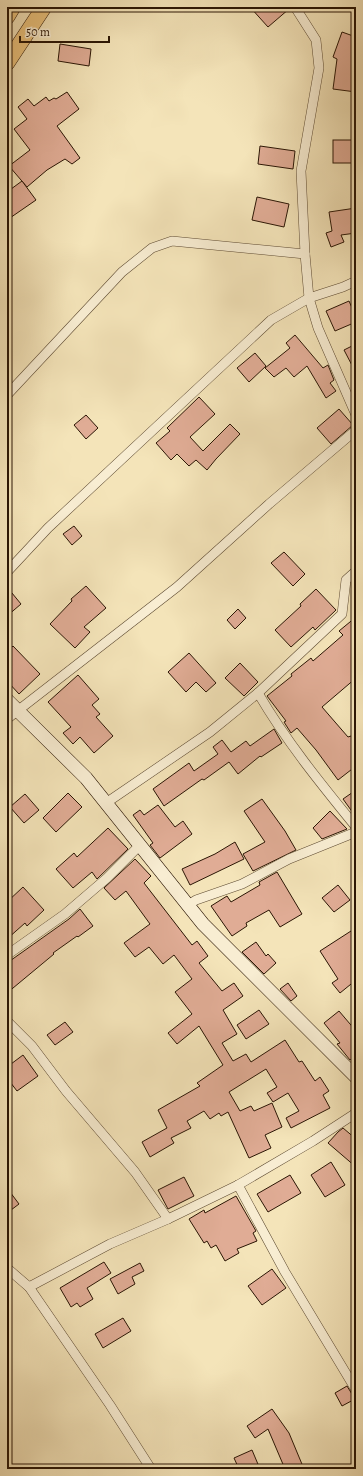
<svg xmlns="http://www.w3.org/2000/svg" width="363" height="1476" font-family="Alegreya,serif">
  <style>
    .building { fill: #e0ac95; stroke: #2a1504 }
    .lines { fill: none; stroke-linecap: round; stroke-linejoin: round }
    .street-casing { stroke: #5c4931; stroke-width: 10 }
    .secondary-casing { stroke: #2a1504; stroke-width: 14 }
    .primary-casing { stroke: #2a1504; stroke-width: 16 }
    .street { stroke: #f8edd2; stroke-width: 9 }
    .secondary { stroke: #f8edd2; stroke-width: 13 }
    .primary { stroke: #eac27c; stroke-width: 15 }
  </style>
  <rect width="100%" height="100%" fill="#f4e4b9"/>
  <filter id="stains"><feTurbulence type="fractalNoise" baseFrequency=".005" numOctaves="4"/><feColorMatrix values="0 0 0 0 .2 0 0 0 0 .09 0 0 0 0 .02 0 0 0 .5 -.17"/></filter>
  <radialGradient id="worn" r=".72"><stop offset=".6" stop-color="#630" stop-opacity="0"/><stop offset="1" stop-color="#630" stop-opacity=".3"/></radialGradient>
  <g class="building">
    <polygon points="250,7 289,7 289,9 268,27"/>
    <polygon points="342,32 356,37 356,92 333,89 337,59 333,57"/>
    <polygon points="60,44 91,49 89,66 58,61"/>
    <polygon points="67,92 79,109 57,126 80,158 72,164 65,159 47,170 27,187 9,166 30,150 14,129 27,119 18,107 28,99 34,106 46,97 49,101 54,98 56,99"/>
    <rect x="333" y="140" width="23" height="23"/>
    <polygon points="260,146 295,151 293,169 258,164"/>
    <polygon points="22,181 36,200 7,220 7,192"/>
    <polygon points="257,197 289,204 284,227 252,220"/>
    <polygon points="356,208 356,233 341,235 344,242 331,247 326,233 332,231 329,212"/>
    <polygon points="349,301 356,317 356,322 335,331 326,311"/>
    <polygon points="295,335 323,368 328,365 334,380 330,383 336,391 326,398 307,366 294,377 286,368 274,377 265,368 290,348 286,343"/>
    <polygon points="356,344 356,373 344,350"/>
    <polygon points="255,353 266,366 249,382 237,368"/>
    <polygon points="199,397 215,414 190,437 203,451 230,424 240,434 216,459 207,470 196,460 189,466 177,454 171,460 156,443 170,431 167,428"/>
    <polygon points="339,409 353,425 331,444 317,428"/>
    <polygon points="86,415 98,428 86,439 74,425"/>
    <polygon points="74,526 82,536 72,545 63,534"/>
    <polygon points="284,552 305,574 293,586 271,563"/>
    <polygon points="86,586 106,608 84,627 90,632 75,648 50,624 72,601 71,599"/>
    <polygon points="7,587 21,604 7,616"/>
    <polygon points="316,589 336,610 315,630 313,627 291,647 275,630 301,606 300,604"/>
    <polygon points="238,609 246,618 235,629 227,620"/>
    <polygon points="356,617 356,678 322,707 348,737 351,736 356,743 356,766 338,780 316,750 297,728 291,733 284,722 286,721 267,696 292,676 291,674 311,658 313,661 343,635 339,631"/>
    <polygon points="13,646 40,674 19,694 7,681 7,652"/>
    <polygon points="189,653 216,683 206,692 196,682 186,692 168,672"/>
    <polygon points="240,663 258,682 244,696 225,678"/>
    <polygon points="78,675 99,699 92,705 100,714 96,717 113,736 94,753 80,737 73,744 63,733 71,727 48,702"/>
    <polygon points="274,729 282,743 261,757 260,756 238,774 229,762 204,780 202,779 164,806 153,789 189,763 194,771 218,754 213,747 222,740 231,752 246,741 250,746"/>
    <polygon points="356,790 356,817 343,799"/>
    <polygon points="68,793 82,807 56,832 43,818"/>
    <polygon points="25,794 39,810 24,823 10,807"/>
    <polygon points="262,799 285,831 296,850 253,871 243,854 265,842 244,811"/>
    <polygon points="158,805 175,827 183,821 192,834 160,858 150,845 153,843 133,815 140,810 144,815"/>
    <polygon points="330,811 347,829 322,839 313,828"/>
    <polygon points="108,828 128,849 97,879 92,872 73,888 56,869 74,853 77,857"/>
    <polygon points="235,842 244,859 190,885 182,869 215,854"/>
    <polygon points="135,859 151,876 144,883 192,945 197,941 208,956 199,963 222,991 234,983 243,996 223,1010 237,1034 222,1043 233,1061 246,1054 251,1062 285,1040 299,1062 302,1061 315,1081 320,1077 329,1091 323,1095 330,1108 291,1128 286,1118 299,1111 288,1093 273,1102 267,1093 277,1087 266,1069 229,1092 240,1111 251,1106 254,1111 272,1103 282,1127 265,1135 271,1148 249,1158 228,1112 221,1116 219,1113 210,1119 204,1111 187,1121 191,1128 171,1138 174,1143 150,1157 142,1142 167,1128 158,1110 200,1086 197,1083 223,1065 199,1026 177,1044 168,1033 192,1014 175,992 192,979 174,955 163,964 149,947 135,957 124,943 150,924 126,891 115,900 104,888"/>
    <polygon points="277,872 302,914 280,927 269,910 246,923 247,926 232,936 211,906 227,896 231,902 260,885 259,882"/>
    <polygon points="338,885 350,900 334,912 322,898"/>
    <polygon points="23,887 44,910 27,926 25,923 7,939 7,902"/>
    <polygon points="80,909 93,926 78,937 77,936 53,953 54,954 7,993 7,963 69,919"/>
    <polygon points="351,931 356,939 356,980 340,993 332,983 338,979 320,951"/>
    <polygon points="256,942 266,956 268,954 276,963 264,974 242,952"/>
    <polygon points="288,983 297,996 291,1001 280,989"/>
    <polygon points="259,1010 269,1024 246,1039 237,1025"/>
    <polygon points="339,1011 356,1031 356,1055 350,1060 337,1044 340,1043 324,1023"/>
    <polygon points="65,1022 73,1032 55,1045 47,1035"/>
    <polygon points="23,1055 38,1076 17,1091 7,1078 7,1067"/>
    <polygon points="343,1128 356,1139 356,1167 328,1143 338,1132"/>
    <polygon points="331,1162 345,1185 325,1197 311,1175"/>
    <polygon points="290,1175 301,1193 268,1212 257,1194"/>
    <polygon points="184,1177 194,1196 168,1209 158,1190"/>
    <polygon points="7,1188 19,1204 7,1213"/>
    <polygon points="236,1196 256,1231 253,1233 257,1241 237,1249 239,1253 225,1261 216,1245 211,1248 207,1241 204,1243 189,1219 204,1210 205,1213"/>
    <polygon points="104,1262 111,1273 87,1288 93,1299 80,1307 77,1303 71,1307 60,1288"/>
    <polygon points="140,1263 144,1271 132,1277 135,1284 118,1294 110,1279"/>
    <polygon points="272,1269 286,1288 262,1305 248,1286"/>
    <polygon points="123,1318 131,1331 103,1348 95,1334"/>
    <polygon points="347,1386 355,1399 342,1406 335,1393"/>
    <polygon points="272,1409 289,1433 304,1469 285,1469 268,1429 255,1438 247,1426"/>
    <polygon points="252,1450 260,1469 239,1469 234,1458"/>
  </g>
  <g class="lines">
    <g class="street-casing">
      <g id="street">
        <polyline points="295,7 316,40 319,68 301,171 305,254 309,298 318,328 356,415"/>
        <polyline points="7,395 122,272 152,248 172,241 305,254"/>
        <polyline points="7,572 48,528 271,320 309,298 343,287 356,281"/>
        <path d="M 258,693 C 286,741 321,784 356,827"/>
        <polyline points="7,719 177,587 269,504 356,430"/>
        <polyline points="106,803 210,732 258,693 342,614 346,580 356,571"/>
        <polyline points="188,905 196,900 242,884 289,859 356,832"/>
        <polyline points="7,955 65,914 107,878 140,845"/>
        <polyline points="7,1021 32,1046 66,1091 135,1172 168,1219"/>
        <polyline points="238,1185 285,1272 356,1390"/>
        <polyline points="7,1268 29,1287 110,1405 151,1469"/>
        <polyline points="29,1287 110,1244 168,1219 238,1185 313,1141 356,1113"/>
      </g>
    </g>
    <g class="secondary-casing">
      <polyline id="secondary" points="7,700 86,778 203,924 356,1077"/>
    </g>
    <g class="primary-casing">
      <g id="primary">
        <polyline points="7,17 13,7"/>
        <polyline points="7,63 44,7"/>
      </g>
    </g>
    <use href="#street" class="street"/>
    <use href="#secondary" class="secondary"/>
    <use href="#primary" class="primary"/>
  </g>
  <rect width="363" height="1476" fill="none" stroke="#f4e4b9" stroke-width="24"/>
  <rect x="8" y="8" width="347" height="1460" fill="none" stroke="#2a1504" stroke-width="2"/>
  <rect x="12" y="12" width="339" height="1452" fill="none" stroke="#2a1504"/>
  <path d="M20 36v6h89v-6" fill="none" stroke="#2a1504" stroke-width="2"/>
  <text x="26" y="36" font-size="12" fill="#2a1504" stroke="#f8edd2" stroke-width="3" paint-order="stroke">50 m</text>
  <rect width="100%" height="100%" filter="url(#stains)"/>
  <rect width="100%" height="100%" fill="url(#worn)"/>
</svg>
